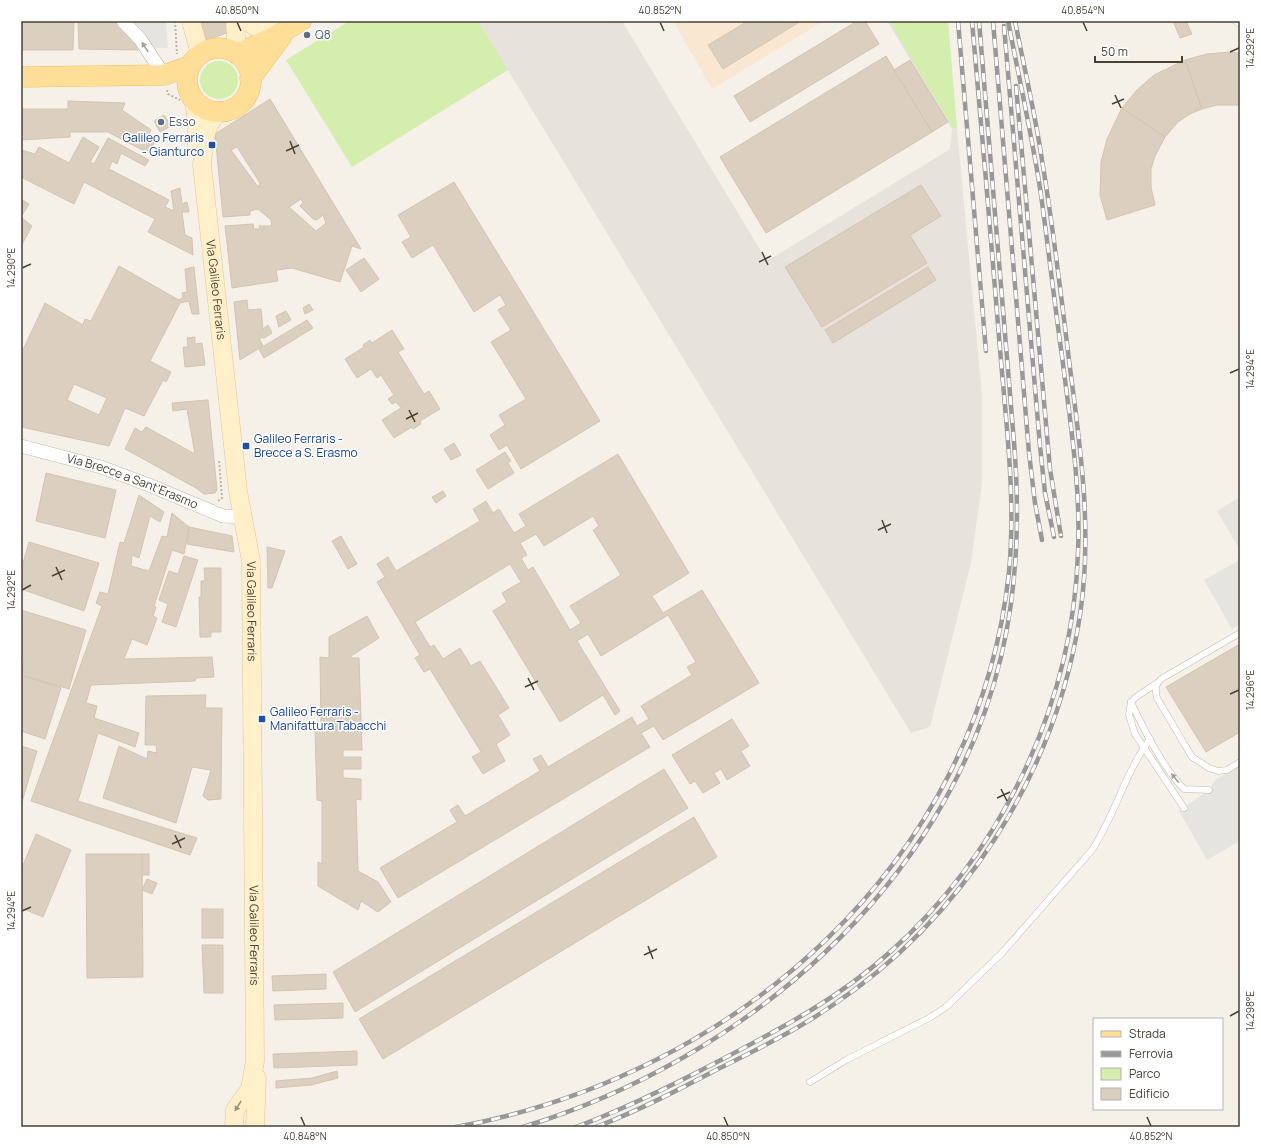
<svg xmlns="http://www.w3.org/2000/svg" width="1261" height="1148" font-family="Manrope,sans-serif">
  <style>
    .commercial { fill: #f9e7d1 }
    .industrial { fill: #e8e2dd }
    .green { fill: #d3eead }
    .parking { fill: #e6e4e0 }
    .building { fill: #dbcfbf; stroke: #d4c4af; fill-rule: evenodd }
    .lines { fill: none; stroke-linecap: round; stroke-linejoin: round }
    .service-casing { stroke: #c2b9a9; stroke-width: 7 }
    .minor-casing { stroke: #c2b9a9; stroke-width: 14 }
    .secondary-casing { stroke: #ddc795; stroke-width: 19 }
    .primary-casing { stroke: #f0bf5c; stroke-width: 21 }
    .path { stroke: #c5b499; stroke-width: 2; stroke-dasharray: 2 2; stroke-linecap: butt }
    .service { stroke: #fff; stroke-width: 6 }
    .minor { stroke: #fff; stroke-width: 13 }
    .secondary { stroke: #fff0c9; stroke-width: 18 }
    .primary { stroke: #ffde98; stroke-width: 20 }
    .rail-casing { stroke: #989898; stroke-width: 4.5 }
    .rail { stroke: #fff; stroke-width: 3; stroke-dasharray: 9; stroke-linecap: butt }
    .oneway { fill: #a4a09a }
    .oneway2 { fill: #9b9078 }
    .ticks { fill: none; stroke: #4a4136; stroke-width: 1.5 }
    .service-dot { fill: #5c6f8a; stroke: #fff; stroke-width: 1.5 }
    .transit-dot { fill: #1a4fb4; stroke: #fff; stroke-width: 1.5 }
    .labels { text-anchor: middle; stroke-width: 3; stroke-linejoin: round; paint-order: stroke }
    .service-label { font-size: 12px; fill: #4e5e75; stroke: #fff; text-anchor: start }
    .transit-label { font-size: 12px; fill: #164399; stroke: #fff; text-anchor: start }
    .street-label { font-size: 12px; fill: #4a4136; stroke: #fff }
    .neatline { fill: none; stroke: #4a4136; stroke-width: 1.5 }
    .ticks-label { font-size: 10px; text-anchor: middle; fill: #4a4136 }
  </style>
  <rect width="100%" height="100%" fill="#f6f1e8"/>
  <polygon class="commercial" points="673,21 824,21 712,89"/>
  <polygon class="industrial" points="478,21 622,21 767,261 950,149 952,129 887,21 947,21 982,396 982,483 971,563 930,727 911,733"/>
  <g class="green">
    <polygon points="349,21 478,21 508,70 352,167 286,60"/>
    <polygon points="889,21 948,21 957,128 953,128"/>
    <circle cx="219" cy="80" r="19"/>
  </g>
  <g class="parking">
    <polygon points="130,21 166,21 168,48 155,48"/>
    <polygon points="1240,497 1240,550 1217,511"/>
    <polygon points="1240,560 1240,624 1232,629 1204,580"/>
    <polygon points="1240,766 1240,841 1207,860 1179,811 1209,790 1216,779"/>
  </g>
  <g class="building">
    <polygon points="21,21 74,21 73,50 21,50"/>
    <polygon points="78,21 114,21 138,44 138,50 79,49"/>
    <polygon points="208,21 225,21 229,32 207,40 200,22"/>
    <polygon points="748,21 801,21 723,69 708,45"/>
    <polygon points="857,21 865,21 879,44 750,122 734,96"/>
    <polygon points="1173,21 1186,21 1192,34 1180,38"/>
    <polygon points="1230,52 1240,53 1240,105 1217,105 1202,109 1185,60 1207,54"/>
    <polygon points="886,56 932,132 766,233 720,157"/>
    <polygon points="910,60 948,122 932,132 894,70"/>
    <polygon points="1185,60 1202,109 1190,114 1178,122 1165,137 1122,108 1137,90 1154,75"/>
    <path d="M 270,99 L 361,249 L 352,246 L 340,282 L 292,268 L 276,270 L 278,281 L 232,288 L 225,226 L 253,224 L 254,229 L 260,229 L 259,226 L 272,226 L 271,220 L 258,209 L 250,211 L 250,215 L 223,217 L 215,134 ZM 237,147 L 260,183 L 258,187 L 231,150 ZM 301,199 L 303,203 L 300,206 L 313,219 L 317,220 L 323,215 L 326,223 L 316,231 L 289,207 Z"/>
    <polygon points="68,101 125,103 122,110 151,130 146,139 154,143 148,153 108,132 70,132 70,137 21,140 21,109 68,109"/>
    <polygon points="1122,108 1165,137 1155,156 1151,169 1151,187 1155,205 1107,220 1100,195 1101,162 1107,139"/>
    <polygon points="164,115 171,126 160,132 154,121"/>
    <polygon points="83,137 99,147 90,162 94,164 108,138 149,160 145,166 121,153 117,164 112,161 109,169 169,200 165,207 174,211 171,191 180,188 182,204 187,202 189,212 182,212 185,235 192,238 193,255 148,232 155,219 84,182 74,204 21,177 22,150 35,154 39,147 69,163"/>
    <polygon points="454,182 600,421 521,469 507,445 499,450 490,435 505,425 499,415 526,399 491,342 511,330 498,310 506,305 500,295 474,312 433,245 412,258 402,242 411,237 398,215"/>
    <polygon points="921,185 941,216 910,235 927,263 822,327 785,267"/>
    <polygon points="21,199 29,204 21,217 32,226 21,246"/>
    <polygon points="364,258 379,279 361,292 346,270"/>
    <path d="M 119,266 L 179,300 L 183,298 L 182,293 L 187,292 L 185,269 L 194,267 L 199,314 L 192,314 L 189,301 L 180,303 L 150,361 L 171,372 L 166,382 L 163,380 L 144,416 L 125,408 L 109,446 L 21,427 L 21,354 L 45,303 L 83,325 L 85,319 L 91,321 ZM 74,384 L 107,398 L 99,415 L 67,400 Z"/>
    <polygon points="928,267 936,280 833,343 825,330"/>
    <polygon points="247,300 248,310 261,309 263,329 268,325 272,333 264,338 259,338 263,346 240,360 234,302"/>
    <polygon points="309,304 313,310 305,314 303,308"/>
    <polygon points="286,311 291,320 279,327 276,316"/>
    <polygon points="307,320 313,328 264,358 259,349"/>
    <polygon points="392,330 404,349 398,352 424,394 429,391 440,409 420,421 421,424 413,429 412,427 394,438 382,420 401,408 396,402 392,404 388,399 394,395 381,375 377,378 371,369 357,378 345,359 364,347 363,345 370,340 372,343"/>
    <polygon points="195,337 195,344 202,343 205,365 185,367 183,347 188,347 187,338"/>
    <polygon points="208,400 217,490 215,493 204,494 196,488 125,449 135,428 142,432 146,427 195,454 187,409 173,411 172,403"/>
    <polygon points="454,443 461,455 451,460 444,449"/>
    <polygon points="505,452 511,461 508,463 514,473 488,489 476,470"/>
    <path d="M 618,454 L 689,573 L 652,596 L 663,613 L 702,590 L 759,683 L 663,740 L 654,726 L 641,733 L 650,747 L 398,898 L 380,868 L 457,822 L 450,810 L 458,805 L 465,816 L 540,771 L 533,759 L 541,755 L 548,767 L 632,717 L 637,726 L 649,719 L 641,706 L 692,675 L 687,667 L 696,662 L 668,615 L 601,656 L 588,634 L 577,641 L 620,711 L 615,715 L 603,695 L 560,722 L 493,611 L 507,602 L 502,593 L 521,582 L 510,564 L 415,622 L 430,647 L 434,645 L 443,659 L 460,648 L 471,666 L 480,661 L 509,708 L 498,715 L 510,735 L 496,744 L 505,761 L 483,774 L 472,757 L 481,752 L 430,669 L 424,672 L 415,658 L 420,655 L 377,582 L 385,577 L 377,564 L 388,557 L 396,571 L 480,521 L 473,509 L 486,501 L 493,513 L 499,509 L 514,533 L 526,526 L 519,514 ZM 593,516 L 599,526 L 593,530 L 621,575 L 570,606 L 581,623 L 570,630 L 533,567 L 528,570 L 521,558 L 527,555 L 520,543 L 536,534 L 544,546 Z"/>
    <polygon points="46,473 116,490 105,538 36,521"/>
    <polygon points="443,491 446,496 436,503 432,497"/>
    <polygon points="139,495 164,512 160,522 150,516 139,558 132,555 131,566 149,571 162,536 167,537 172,513 189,527 184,554 172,550 154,606 156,607 153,616 157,618 147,645 132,639 124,659 212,657 214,677 196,678 195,681 91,685 86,703 97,706 94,718 139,733 135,747 98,733 78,801 197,838 190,855 31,801 102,606 96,603 100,592 108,594 120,542 124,543"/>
    <polygon points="189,527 232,536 234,552 187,544"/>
    <polygon points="341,536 357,564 348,569 332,541"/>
    <polygon points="29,542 99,563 84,611 21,589 21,570"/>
    <polygon points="267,547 285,551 272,588 268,588"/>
    <polygon points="184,556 198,560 176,627 162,622 168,604 159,600 169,571 178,574"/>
    <polygon points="204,568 221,568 221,632 211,632 211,637 200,637 199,597 201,597 201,581 205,581"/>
    <polygon points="21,610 86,630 69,689 21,675 24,661 21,660"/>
    <polygon points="367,616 379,638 351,656 352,658 359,658 362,750 343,750 343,757 361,757 361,769 343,769 343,778 361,779 361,800 356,799 358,871 378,882 391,902 378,912 361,901 358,910 318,886 318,862 322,864 322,801 317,800 315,729 321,729 320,657 329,658 329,637"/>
    <polygon points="1240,644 1240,732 1206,752 1166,687"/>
    <polygon points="21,675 61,688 45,739 21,731"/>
    <polygon points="206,695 205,708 222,708 221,799 208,800 203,796 211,770 192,767 176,823 103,798 119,746 147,759 148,751 157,753 156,745 145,745 146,696"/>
    <polygon points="732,719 749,746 741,751 750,766 727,780 721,769 714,773 720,783 703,793 695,781 690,784 672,755"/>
    <polygon points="21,746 37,751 22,802 21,802"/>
    <polygon points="664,769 688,808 355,1012 333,972"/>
    <polygon points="694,817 717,857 383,1059 359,1019"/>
    <polygon points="36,834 71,850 43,917 21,908 21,870"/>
    <polygon points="86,854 142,854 143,977 87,978"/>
    <rect x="142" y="854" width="7" height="21"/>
    <polygon points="147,879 157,883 152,894 142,890"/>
    <rect x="202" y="909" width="21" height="29"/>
    <polygon points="202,945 223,945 223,993 204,993"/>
    <polygon points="326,974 326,989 273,991 272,976"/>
    <polygon points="343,1003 343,1018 275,1020 274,1005"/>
    <polygon points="357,1051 357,1065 274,1068 273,1054"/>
    <polygon points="337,1071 338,1078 311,1085 276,1088 276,1081 312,1078"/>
  </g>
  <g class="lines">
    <g class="service-casing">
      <g id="service">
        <polyline points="1236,21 1240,24"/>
        <path d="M 1240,633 L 1161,679 C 1155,685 1155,690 1157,698 L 1192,757 L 1209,768 L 1218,771 L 1227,770 L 1240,762"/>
        <polyline points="1157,683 1136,697 1131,702 1129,715 1135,734 1184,808"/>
        <path d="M 1131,702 C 1144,730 1163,768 1184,789 L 1209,790"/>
        <path d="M 810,1082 L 846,1060 L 931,1017 L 946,1007 L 1002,953 L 1092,850 C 1115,815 1125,773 1150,739"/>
      </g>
    </g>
    <g class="minor-casing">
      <g id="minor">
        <polyline points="123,21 140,39 164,75"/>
        <path id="s1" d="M 21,446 L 101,467 L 149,485 L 223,516 L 243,517"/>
      </g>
    </g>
    <g class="secondary-casing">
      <g id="secondary">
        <polyline points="191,21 200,54"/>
        <polyline points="235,21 237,54"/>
        <path d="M 249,21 C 258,35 278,26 290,21"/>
        <polyline points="194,100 196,115 197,145"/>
        <path id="s2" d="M 221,111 C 203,123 204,146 202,165 L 238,491 L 251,561 L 255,1061 L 250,1089 L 235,1110 L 234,1127"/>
        <polyline points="255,1127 257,1078"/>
      </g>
    </g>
    <g class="primary-casing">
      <g id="primary">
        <circle cx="219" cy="80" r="32"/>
        <polyline points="237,54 272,38 301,21"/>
        <polyline points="21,77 164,75 190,66"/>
        <polyline points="250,79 282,36"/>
      </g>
    </g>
    <g class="path">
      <polyline points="175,21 177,54"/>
      <polyline points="167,90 168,94 180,100"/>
      <polyline points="218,501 222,498 219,460"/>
    </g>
    <use href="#service" class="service"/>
    <use href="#minor" class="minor"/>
    <use href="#secondary" class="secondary"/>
    <use href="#primary" class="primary"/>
    <g class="rail-casing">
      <g id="rail">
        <polyline points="958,21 986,351"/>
        <polyline points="993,21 1029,453 1035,503 1042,540"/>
        <polyline points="1004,26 1040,446 1045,493 1054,537"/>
        <polyline points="1016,86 1050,469 1061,536"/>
        <path d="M 456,1127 C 736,1076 978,864 1009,572 C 1016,498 1006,423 1000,349 C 991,240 982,130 972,21"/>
        <path d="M 523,1127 C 743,1060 946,888 1001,657 C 1018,586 1020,515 1014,442 L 979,21"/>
        <path d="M 576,1127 C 625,1109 671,1086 717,1062 C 778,1030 838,999 889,953 C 1002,852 1073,704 1078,552 C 1081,487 1070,421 1062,356 C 1054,300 1048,244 1040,188 C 1031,132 1019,77 1008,21"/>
        <path d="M 596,1127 C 638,1111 678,1090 718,1069 C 756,1050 795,1031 830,1007 C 963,919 1056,773 1080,615 C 1093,530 1080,445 1069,360 C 1061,294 1053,226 1042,160 C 1035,113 1024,67 1015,21"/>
      </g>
    </g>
    <use href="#rail" class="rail"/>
  </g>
  <defs><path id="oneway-solid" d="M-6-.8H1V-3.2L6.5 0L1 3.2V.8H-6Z"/></defs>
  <g class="oneway">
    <use href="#oneway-solid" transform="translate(145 47) rotate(-123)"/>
    <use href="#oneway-solid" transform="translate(1175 778) rotate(-128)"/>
  </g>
  <use class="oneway2" href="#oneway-solid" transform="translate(238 1106) rotate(122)"/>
  <path class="ticks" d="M 237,22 L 241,31M 660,22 L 664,31M 1083,22 L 1087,31M 1230,52 L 1239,48M 1115,95 L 1121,108M 1112,104 L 1124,99M 290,141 L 295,154M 286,151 L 299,145M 762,252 L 768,265M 759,262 L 771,256M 22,268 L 31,264M 1230,373 L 1239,369M 409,410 L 415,422M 406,419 L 418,413M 882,520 L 887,533M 878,530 L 891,524M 56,567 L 62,580M 52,576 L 65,570M 22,590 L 31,585M 528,678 L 534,690M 525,687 L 538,681M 1230,694 L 1239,690M 1001,789 L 1007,801M 997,798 L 1010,792M 175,835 L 181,848M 172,844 L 185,838M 22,911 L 31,907M 648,946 L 653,959M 644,955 L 657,949M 1230,1016 L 1239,1011M 301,1117 L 305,1126M 724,1117 L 728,1126M 1147,1117 L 1151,1126"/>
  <g class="service-dot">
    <circle cx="307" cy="35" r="4"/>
    <circle cx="161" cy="122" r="4"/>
  </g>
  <g class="transit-dot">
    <rect x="208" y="141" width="8" height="8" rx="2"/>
    <rect x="242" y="442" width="8" height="8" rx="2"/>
    <rect x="258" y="715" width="8" height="8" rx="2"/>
  </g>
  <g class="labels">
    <g class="service-label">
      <text x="315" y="39">Q8</text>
      <text x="169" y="126">Esso</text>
    </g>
    <g class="transit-label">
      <text x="204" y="142" text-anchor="end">Galileo Ferraris<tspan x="204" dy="14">- Gianturco</tspan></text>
      <text x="254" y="443">Galileo Ferraris -<tspan x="254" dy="14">Brecce a S. Erasmo</tspan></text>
      <text x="270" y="716">Galileo Ferraris -<tspan x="270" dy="14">Manifattura Tabacchi</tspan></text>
    </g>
    <g class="street-label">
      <text dy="4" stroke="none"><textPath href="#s2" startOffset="185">Via Galileo Ferraris</textPath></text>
      <text dy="4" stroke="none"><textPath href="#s1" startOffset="117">Via Brecce a Sant'Erasmo</textPath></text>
      <text dy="4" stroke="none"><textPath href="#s2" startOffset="509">Via Galileo Ferraris</textPath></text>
      <text dy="4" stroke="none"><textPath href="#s2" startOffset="833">Via Galileo Ferraris</textPath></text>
    </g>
  </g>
  <rect width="1261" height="1148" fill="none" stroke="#ffffff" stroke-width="44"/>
  <rect x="1093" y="1018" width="130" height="92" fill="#ffffff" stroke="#b7b3af"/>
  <rect x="1101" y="1031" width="20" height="6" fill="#ffde98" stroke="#b7b3af"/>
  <text x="1129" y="1038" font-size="12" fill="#4a4136">Strada</text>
  <rect x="1101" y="1051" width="20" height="6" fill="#989898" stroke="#b7b3af"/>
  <text x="1129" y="1058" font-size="12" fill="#4a4136">Ferrovia</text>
  <rect x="1101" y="1068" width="20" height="12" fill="#d3eead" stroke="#b7b3af"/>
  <text x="1129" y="1078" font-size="12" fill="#4a4136">Parco</text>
  <rect x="1101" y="1088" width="20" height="12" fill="#dbcfbf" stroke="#b7b3af"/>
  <text x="1129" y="1098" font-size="12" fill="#4a4136">Edificio</text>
  <path d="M1095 56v6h87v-6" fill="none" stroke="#4a4136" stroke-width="2"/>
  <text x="1101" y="56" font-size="12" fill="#4a4136" stroke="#ffffff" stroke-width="3" paint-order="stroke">50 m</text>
  <rect x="22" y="22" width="1217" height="1104" class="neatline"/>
  <g class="ticks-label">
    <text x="237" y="14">40.850°N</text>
    <text x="660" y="14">40.852°N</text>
    <text x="1083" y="14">40.854°N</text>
    <text transform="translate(1250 48) rotate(-90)" y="4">14.292°E</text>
    <text transform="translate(11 268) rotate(-90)" y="4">14.290°E</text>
    <text transform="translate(1250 369) rotate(-90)" y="4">14.294°E</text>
    <text transform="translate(11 590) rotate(-90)" y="4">14.292°E</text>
    <text transform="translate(1250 690) rotate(-90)" y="4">14.296°E</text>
    <text transform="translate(11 911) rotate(-90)" y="4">14.294°E</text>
    <text transform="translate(1250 1011) rotate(-90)" y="4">14.298°E</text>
    <text x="305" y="1140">40.848°N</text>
    <text x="728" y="1140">40.850°N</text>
    <text x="1151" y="1140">40.852°N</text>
  </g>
</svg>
